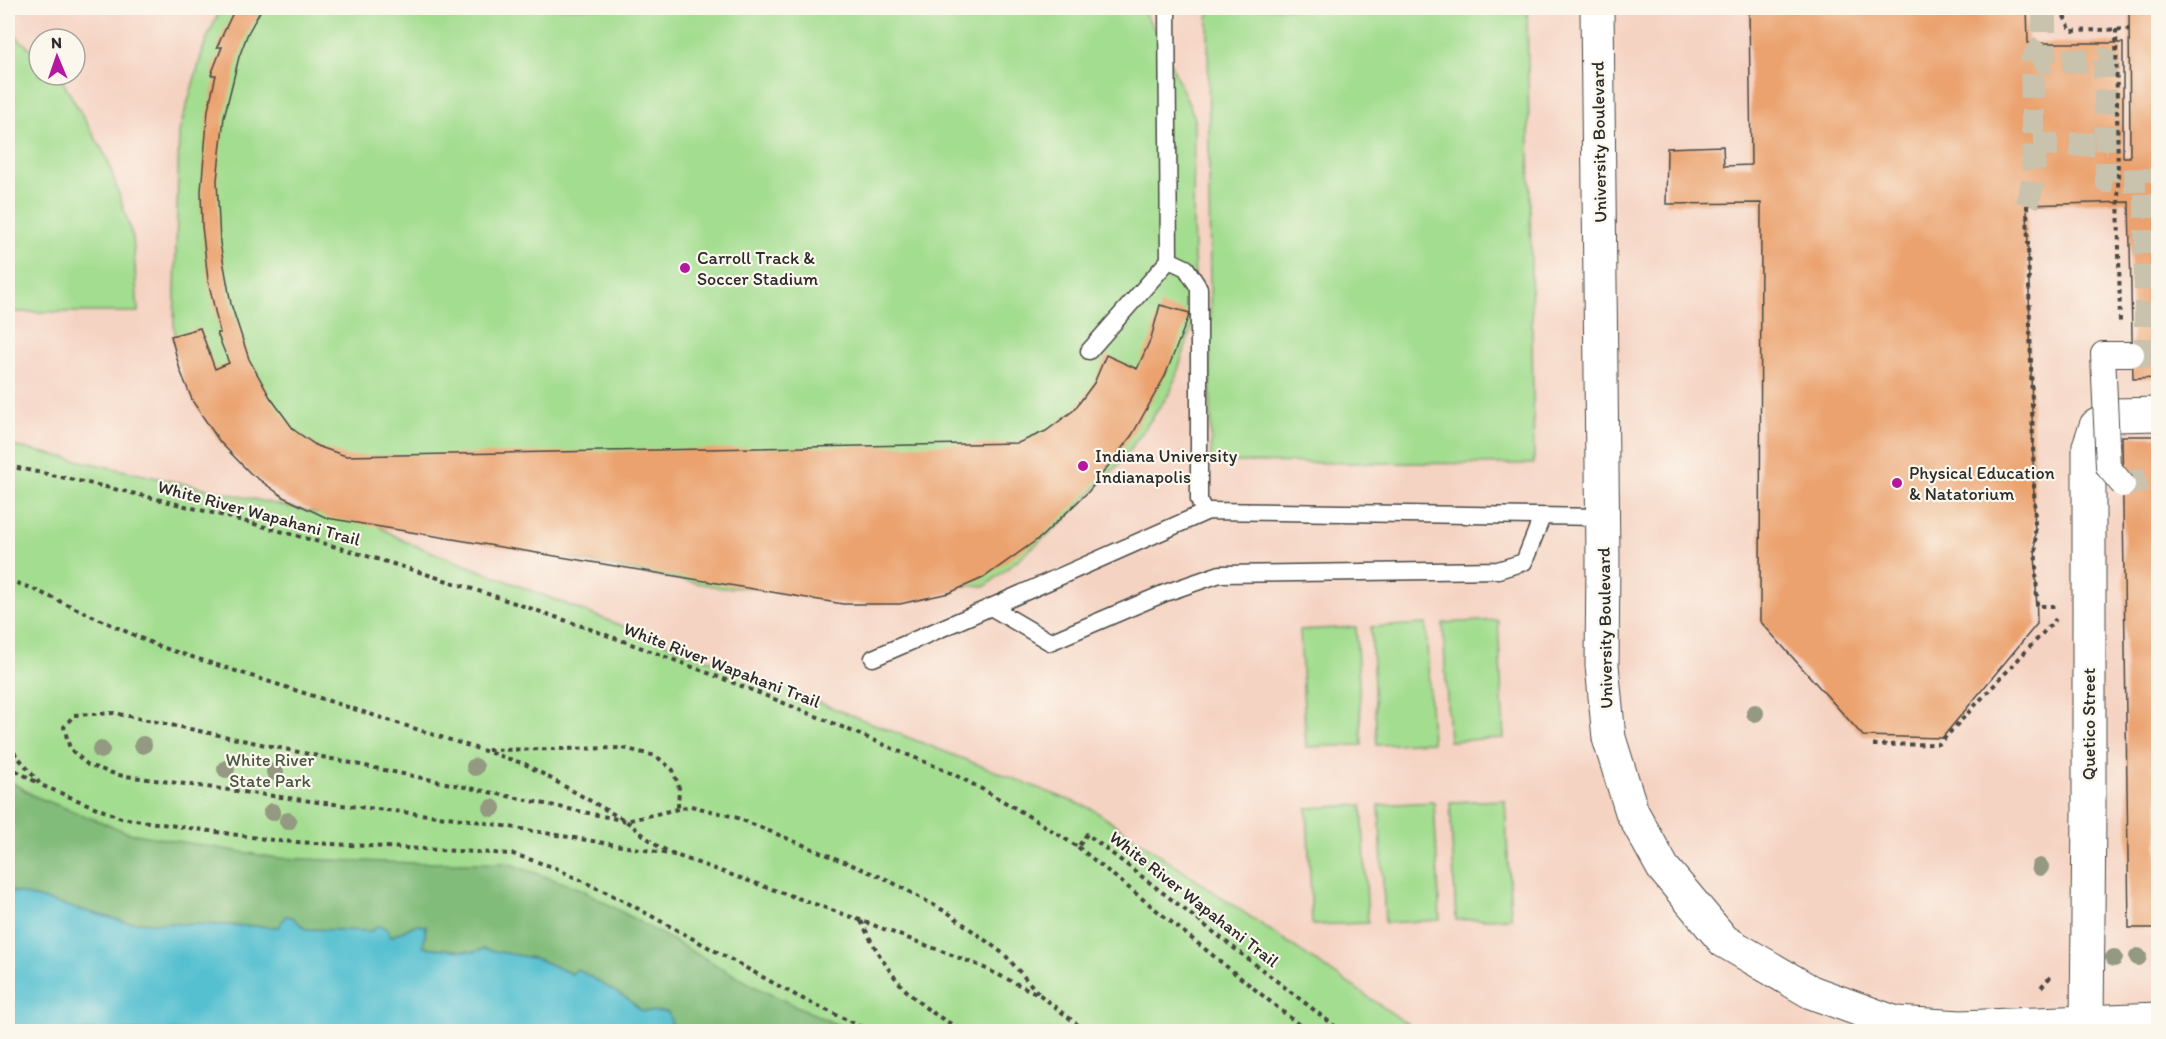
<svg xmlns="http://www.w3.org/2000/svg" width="2166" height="1039" font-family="Itim,sans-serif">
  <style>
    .built { fill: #f5d3c2; fill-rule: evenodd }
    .green { fill: #a3dd8f; stroke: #67845d; stroke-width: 1.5 }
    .forest { fill: #82bc7a; stroke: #567452; stroke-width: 1.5 }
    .water { fill: #55c0d0; stroke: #40767e; stroke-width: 1.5 }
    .building { fill: #eba26e }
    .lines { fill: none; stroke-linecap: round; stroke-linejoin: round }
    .pedestrian-tunnel { stroke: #c9c2ad; stroke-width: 24; stroke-dasharray: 24 12; stroke-linecap: butt }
    .service-casing { stroke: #494743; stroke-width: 19 }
    .minor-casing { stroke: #494743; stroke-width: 35 }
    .tertiary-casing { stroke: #494743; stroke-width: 35 }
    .path { stroke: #494743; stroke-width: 4; stroke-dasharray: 4.5 4.5; stroke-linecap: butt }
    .service { stroke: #fff; stroke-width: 16 }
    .minor { stroke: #fff; stroke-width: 33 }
    .tertiary { stroke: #fff; stroke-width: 33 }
    .pedestrian-bridge-casing { stroke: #494743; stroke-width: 26; stroke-linecap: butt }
    .pedestrian-bridge { stroke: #fff; stroke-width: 24 }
    .tree { fill: #949982 }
    .poi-dot { fill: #b5179e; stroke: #fbf7ec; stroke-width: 2 }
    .labels { text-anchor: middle; stroke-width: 4.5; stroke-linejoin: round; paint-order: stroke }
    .street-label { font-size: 18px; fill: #2b2b2b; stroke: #fbf7ec }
    .poi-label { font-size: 18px; fill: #2b2b2b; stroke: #fbf7ec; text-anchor: start }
    .park-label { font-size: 18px; fill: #495844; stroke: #fbf7ec }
  </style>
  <rect width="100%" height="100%" fill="#fbf7ec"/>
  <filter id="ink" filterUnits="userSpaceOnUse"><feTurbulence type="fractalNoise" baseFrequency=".0167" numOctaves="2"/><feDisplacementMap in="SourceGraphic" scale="12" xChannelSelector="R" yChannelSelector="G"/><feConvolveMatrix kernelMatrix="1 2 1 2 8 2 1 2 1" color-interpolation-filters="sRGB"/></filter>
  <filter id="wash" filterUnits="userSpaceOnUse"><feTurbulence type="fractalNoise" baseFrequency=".008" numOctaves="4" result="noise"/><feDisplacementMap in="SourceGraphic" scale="24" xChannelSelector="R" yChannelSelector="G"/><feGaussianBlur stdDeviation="1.35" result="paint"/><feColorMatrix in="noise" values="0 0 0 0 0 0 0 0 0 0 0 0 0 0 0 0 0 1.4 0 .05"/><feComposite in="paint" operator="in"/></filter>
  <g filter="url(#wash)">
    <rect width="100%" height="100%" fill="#f0e8cd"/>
    <path class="built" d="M 8,8 L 2158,8 L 2158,1031 L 837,1031 L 8,858 ZM 39,39 L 75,39 L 75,75 L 39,75 Z"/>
    <g class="green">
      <polygon points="221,8 1141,8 1158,35 1194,116 1193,220 1196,315 1171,391 1122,461 1063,522 986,586 723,588 431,532 378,526 404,541 1092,809 1418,1031 8,1032 8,445 339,518 185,379 174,328 179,132 205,43"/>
      <polygon points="1208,8 1527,8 1534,464 1211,462"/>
      <polygon points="8,29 39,57 39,75 59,75 107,158 133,238 138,312 8,312"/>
      <polygon points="1498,620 1504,738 1449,741 1443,623"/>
      <polygon points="1426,624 1432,742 1377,745 1371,627"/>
      <polygon points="1356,627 1362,745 1306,747 1300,630"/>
      <polygon points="1505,800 1511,918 1456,920 1450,802"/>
      <polygon points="1434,802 1440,920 1385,923 1379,805"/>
      <polygon points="1362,805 1368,923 1312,925 1307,808"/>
    </g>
    <polygon class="forest" points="8,780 34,796 129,833 277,858 415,863 507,863 581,889 759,989 851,1031 693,1032 691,1029 689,1031 674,1031 668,1013 642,1011 628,999 538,959 483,949 474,952 423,947 426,927 415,925 391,937 372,931 305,929 292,917 279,927 126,922 8,890"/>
    <polygon class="water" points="8,890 126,922 279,927 285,916 292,917 306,929 372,931 377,926 386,928 391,937 415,925 426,926 423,947 474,952 483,949 538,959 572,974 577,969 628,999 642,1011 668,1012 674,1031 8,1031"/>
    <g id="blocks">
      <g class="building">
        <polygon points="235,8 262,8 248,33 239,57 224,117 217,180 220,243 231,304 249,359 270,397 294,430 317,446 346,456 1018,443 1046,431 1074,410 1094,383 1106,355 1137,369 1151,338 1160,305 1190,313 1165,376 1132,435 1089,491 1041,537 983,578 949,593 900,604 843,604 327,518 285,498 250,473 220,442 193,402 180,370 171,336 200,328 215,369 229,363 217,333 220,333 208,280 202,226 201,191 208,110 216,75 211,75 222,47 217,47"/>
        <polygon points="1749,8 2027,8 2028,43 2123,43 2123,157 2130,157 2129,8 2158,8 2158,378 2133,379 2129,202 2027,205 2037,624 1942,738 1863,736 1760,621 1761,203 1666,204 1667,148 1723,146 1724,166 1751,165"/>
        <polygon points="2122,436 2158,436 2158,928 2129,928"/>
      </g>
    </g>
  </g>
  <g filter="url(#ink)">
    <use href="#blocks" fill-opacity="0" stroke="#494743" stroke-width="1.5"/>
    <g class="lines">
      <g class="pedestrian-tunnel">
        <polyline points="2044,8 2044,61 2105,60 2107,181 2146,180 2146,356 2132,354"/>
        <polyline points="2034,145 2107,144"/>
        <polyline points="2027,205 2034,178 2032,61 2044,44"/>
        <polyline points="2123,485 2158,476"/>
      </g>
      <g class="service-casing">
        <g id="service">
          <polyline points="1169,260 1186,268 1199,288 1199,500 1204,512"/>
          <polyline points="1089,351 1169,260 1167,8"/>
          <polyline points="991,607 1050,642 1165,593 1220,574 1498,570 1524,562 1542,517"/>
          <polyline points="873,658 991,607 1208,511 1602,517"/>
        </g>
      </g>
      <g class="minor-casing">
        <polyline id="minor" points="2087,1023 2089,811 2089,446 2096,426 2115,415 2158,414"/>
      </g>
      <g class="tertiary-casing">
        <polyline id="tertiary" points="1597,8 1603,559 1602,665 1609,738 1632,812 1663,868 1724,941 1811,992 1896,1023 1961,1027 2158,1019"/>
      </g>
      <g class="path">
        <polyline points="2060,8 2071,31 2129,29"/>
        <polyline points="2116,29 2120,326"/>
        <polyline points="2027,205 2037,606 2055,606"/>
        <path d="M 8,466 C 251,515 490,588 721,678 C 780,701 838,725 896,750 C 917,759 939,767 959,777 C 1000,798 1039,822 1078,847 L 1087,834 L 1336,1027 L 1346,1032"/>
        <polyline points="8,580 31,588 158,646 525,764 626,821 656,845 675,855 860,920 978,965 1040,995 1087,1032"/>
        <polyline points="8,745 41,785 121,818 279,841 513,854 553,867 624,901 799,997 872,1032"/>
        <polyline points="1873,745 1939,744 2056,619"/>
        <polyline points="488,750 623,748 656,756 673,770 679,788 678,808"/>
        <polyline points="8,766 38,783"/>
        <polyline points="1078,847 1308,1032"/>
        <polyline points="675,855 463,819 325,803 118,775 88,765 70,749 64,727 74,715 114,713 626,821 691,806 735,817 886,879 950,914 1005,955 1040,995"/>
        <path d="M 861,921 C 888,975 910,1005 967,1032"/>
        <polyline points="2041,987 2053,974"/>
      </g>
      <use href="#service" class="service"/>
      <use href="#minor" class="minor"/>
      <use href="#tertiary" class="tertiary"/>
      <g class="pedestrian-bridge-casing">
        <polyline id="pedestrian-bridge" points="2123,485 2108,467 2103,354 2132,354"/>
      </g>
      <use href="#pedestrian-bridge" class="pedestrian-bridge"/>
    </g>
    <g class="tree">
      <circle cx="1755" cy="713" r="9"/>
      <circle cx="143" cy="745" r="9"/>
      <circle cx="101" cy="750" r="9"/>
      <circle cx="475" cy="767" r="9"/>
      <circle cx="226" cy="769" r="9"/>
      <circle cx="275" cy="772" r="9"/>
      <circle cx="492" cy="808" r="9"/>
      <circle cx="272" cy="812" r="9"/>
      <circle cx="288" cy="821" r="9"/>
      <circle cx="2040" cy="867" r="9"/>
      <circle cx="2138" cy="957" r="9"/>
      <circle cx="2114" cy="958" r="9"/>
    </g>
  </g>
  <g class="poi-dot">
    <circle cx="685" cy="268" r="6"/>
    <circle cx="1083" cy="466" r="6"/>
    <circle cx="1897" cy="483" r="6"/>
  </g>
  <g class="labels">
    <g class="street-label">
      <text transform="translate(1599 142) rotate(-91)" y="6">University Boulevard</text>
      <text transform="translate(259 513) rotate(15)" y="6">White River Wapahani Trail</text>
      <text transform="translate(1605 628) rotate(-91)" y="6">University Boulevard</text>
      <text transform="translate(722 665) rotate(21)" y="6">White River Wapahani Trail</text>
      <text transform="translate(2089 724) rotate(-90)" y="6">Quetico Street</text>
      <text transform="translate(1194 899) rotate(38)" y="6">White River Wapahani Trail</text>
    </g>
    <g class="poi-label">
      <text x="697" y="264">Carroll Track &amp;<tspan x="697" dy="21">Soccer Stadium</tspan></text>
      <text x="1095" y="462">Indiana University<tspan x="1095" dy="21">Indianapolis</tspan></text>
      <text x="1909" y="479">Physical Education<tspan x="1909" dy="21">&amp; Natatorium</tspan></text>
    </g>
    <g class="park-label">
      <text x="270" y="766">White River<tspan x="270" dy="21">State Park</tspan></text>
    </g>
  </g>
  <rect width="2166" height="1039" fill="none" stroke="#fbf7ec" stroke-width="30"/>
  <g transform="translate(57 57) rotate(358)"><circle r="28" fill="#fbf7ec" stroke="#a8a59f" stroke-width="1.5"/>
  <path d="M0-4.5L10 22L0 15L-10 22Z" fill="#b5179e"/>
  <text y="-9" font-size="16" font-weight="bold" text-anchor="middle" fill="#2b2b2b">N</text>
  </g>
</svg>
